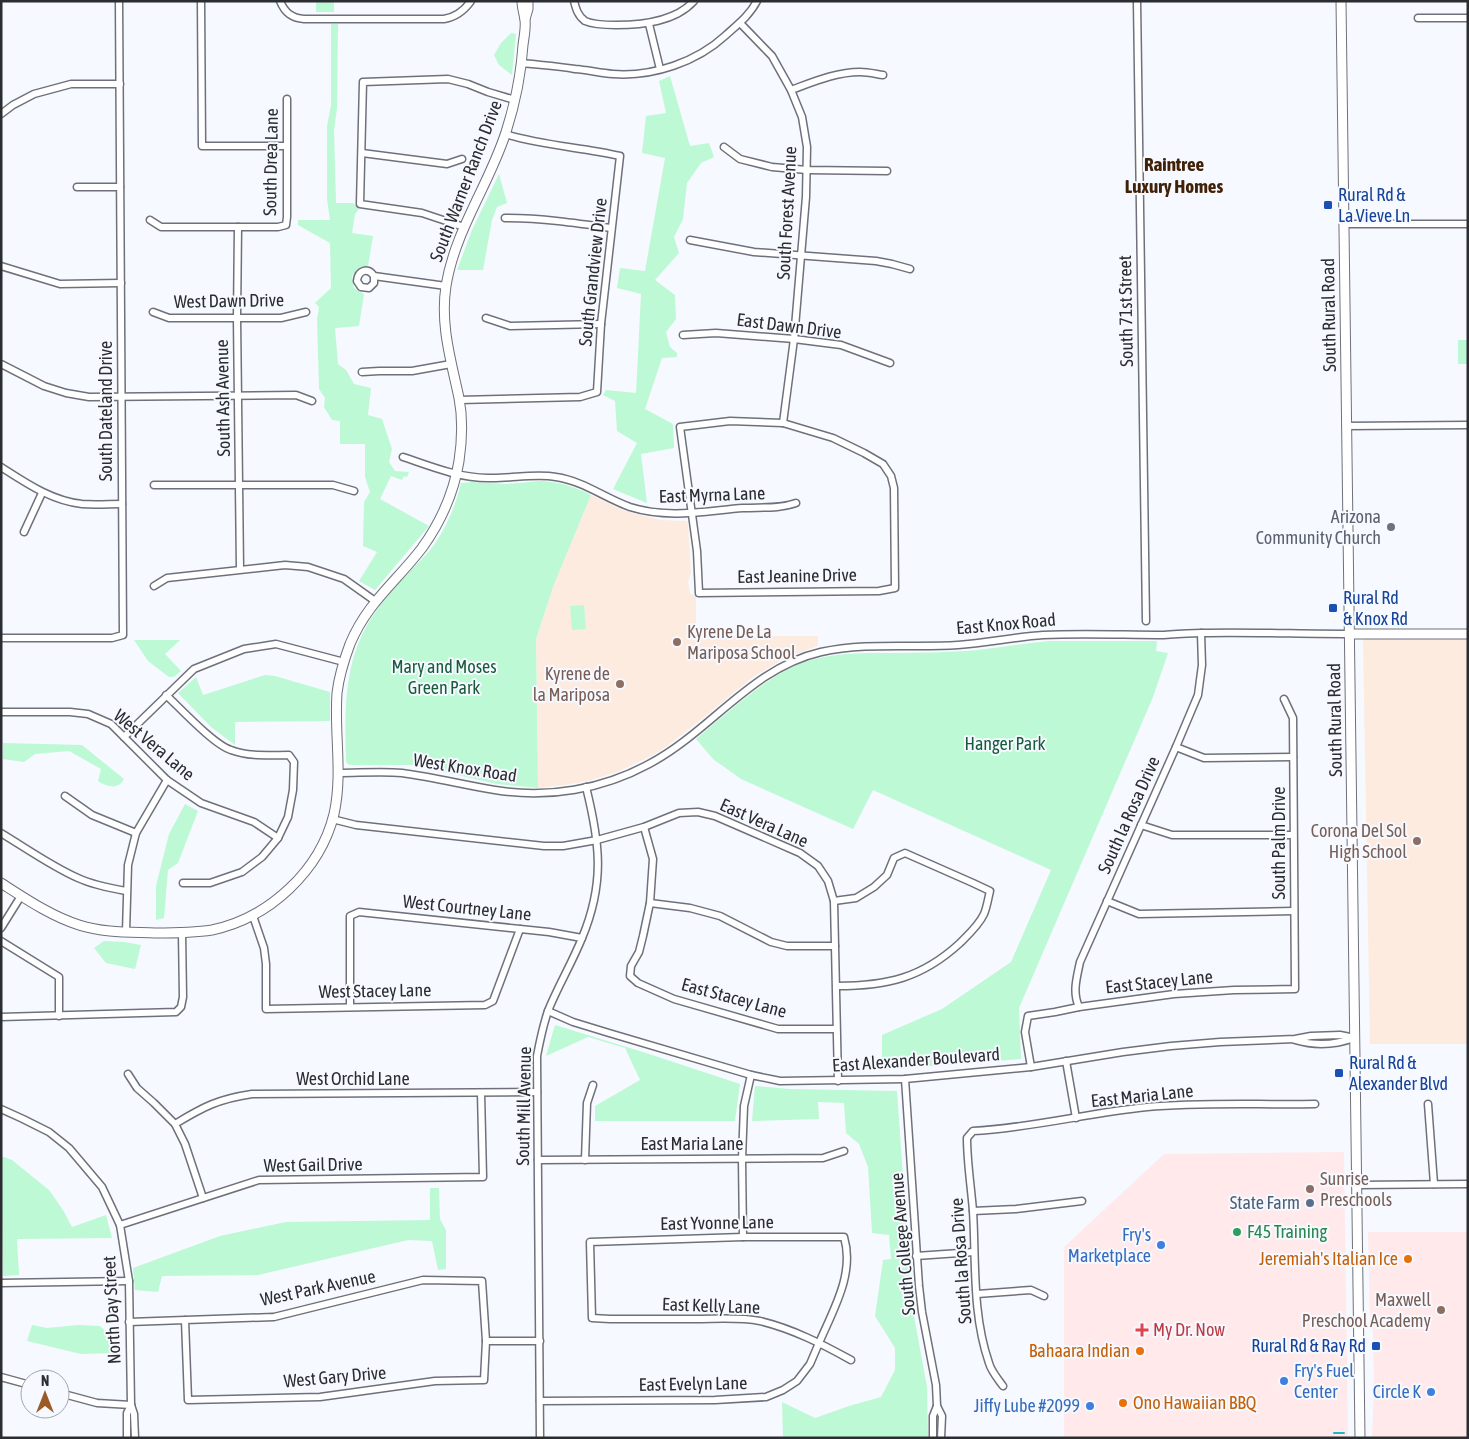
<svg xmlns="http://www.w3.org/2000/svg" width="1469" height="1439" font-family="'Asap Condensed',sans-serif">
  <style>
    .commercial { fill: #ffe9ea }
    .education { fill: #fdebe0 }
    .green { fill: #bdf9d4 }
    .lines { fill: none; stroke-linecap: round; stroke-linejoin: round }
    .stream { stroke: #1bb9be; stroke-width: 2 }
    .minor-casing { stroke: #6e717a; stroke-width: 9 }
    .tertiary-casing { stroke: #6e717a; stroke-width: 11 }
    .secondary-casing { stroke: #6e717a; stroke-width: 11 }
    .minor { stroke: #fff; stroke-width: 6 }
    .tertiary { stroke: #fff; stroke-width: 9 }
    .secondary { stroke: #fff; stroke-width: 9 }
    .transit-dot { fill: #1a4fb4; stroke: #f6f9ff; stroke-width: 2 }
    .worship-dot { fill: #6b7280; stroke: #f6f9ff; stroke-width: 2 }
    .education-dot { fill: #8d6e63; stroke: #f6f9ff; stroke-width: 2 }
    .service-dot { fill: #5c6f8a; stroke: #f6f9ff; stroke-width: 2 }
    .leisure-dot { fill: #2e9e5b; stroke: #f6f9ff; stroke-width: 2 }
    .shop-dot { fill: #3f7fe0; stroke: #f6f9ff; stroke-width: 2 }
    .food-dot { fill: #e8710a; stroke: #f6f9ff; stroke-width: 2 }
    .health-dot { fill: #e0444e; stroke: #f6f9ff; stroke-width: 2 }
    .labels { text-anchor: middle; stroke-width: 4; stroke-linejoin: round; paint-order: stroke }
    .street-label { font-size: 18px; fill: #2b2d30; stroke: #f6f9ff }
    .transit-label { font-size: 18px; fill: #164399; stroke: #f6f9ff; text-anchor: start }
    .worship-label { font-size: 18px; fill: #5b616d; stroke: #f6f9ff; text-anchor: end }
    .education-label { font-size: 18px; fill: #785e54; stroke: #f6f9ff; text-anchor: end }
    .park-label { font-size: 18px; fill: #175c3a; stroke: #f6f9ff }
    .service-label { font-size: 18px; fill: #4e5e75; stroke: #f6f9ff; text-anchor: end }
    .leisure-label { font-size: 18px; fill: #27864d; stroke: #f6f9ff; text-anchor: start }
    .shop-label { font-size: 18px; fill: #366cbe; stroke: #f6f9ff; text-anchor: end }
    .food-label { font-size: 18px; fill: #c56008; stroke: #f6f9ff; text-anchor: end }
    .health-label { font-size: 18px; fill: #be3a42; stroke: #f6f9ff; text-anchor: start }
    .neighbourhood-label { font-size: 19px; font-weight: bold; fill: #412208; stroke: #f6f9ff }
  </style>
  <rect width="100%" height="100%" fill="#f6f9ff"/>
  <g class="commercial">
    <polygon points="1344,1152 1348,1438 1064,1438 1064,1247 1164,1154"/>
    <polygon points="1368,1232 1468,1232 1468,1438 1372,1438 1374,1388 1373,1333 1370,1316"/>
  </g>
  <g class="education">
    <polygon points="591,495 618,508 632,513 661,520 686,521 688,524 691,573 688,582 690,593 696,597 696,636 818,636 818,646 785,658 753,677 698,722 663,749 651,756 617,772 588,781 564,785 538,788 536,639 553,587"/>
    <polygon points="1363,639 1468,639 1468,1044 1370,1044"/>
  </g>
  <g class="green">
    <rect x="316" y="1" width="18" height="11"/>
    <polygon points="331,24 338,24 337,108 334,131 336,203 353,203 359,209 355,214 352,233 373,236 368,266 358,268 352,276 354,288 364,294 359,326 335,328 338,364 346,370 354,384 371,388 368,415 382,419 392,449 389,462 395,471 409,472 407,477 404,476 402,480 391,476 380,499 429,526 375,590 359,581 377,552 363,546 364,502 370,492 365,477 365,444 340,444 340,421 332,420 324,407 325,398 319,389 317,319 319,307 315,303 331,288 330,243 298,225 298,220 330,220 327,199 327,126 331,105"/>
    <polygon points="511,33 516,34 512,75 499,65 494,55 501,43"/>
    <polygon points="670,76 690,146 709,143 714,157 701,163 687,183 683,219 674,237 679,253 655,280 675,295 676,319 666,332 670,347 677,353 677,357 662,358 645,409 673,424 674,448 641,454 647,503 613,489 637,443 617,431 615,401 603,395 606,390 636,393 641,294 617,288 620,268 645,271 665,158 642,153 646,116 666,113 659,81"/>
    <polygon points="499,174 507,203 497,207 492,220 483,270 457,270 472,230"/>
    <rect x="1458" y="340" width="10" height="24"/>
    <path d="M 540,481 C 559,482 574,486 591,495 L 553,587 L 536,639 L 538,788 L 497,784 L 413,765 L 349,765 L 346,762 C 345,719 343,675 362,635 C 374,609 394,589 413,568 C 421,560 429,552 436,542 C 448,524 456,504 461,483 L 472,482 L 507,484 Z"/>
    <polygon points="584,605 586,629 572,630 570,606"/>
    <polygon points="134,640 180,640 165,654 181,671 174,677 169,677 148,661"/>
    <path d="M 1052,641 L 1157,641 L 1156,651 L 1168,653 L 1153,697 L 1019,1008 L 1021,1059 L 882,1070 L 882,1035 L 942,1009 L 1011,962 L 1051,870 L 873,790 L 853,829 L 741,779 L 713,759 L 696,739 C 726,714 759,683 794,666 C 828,651 867,653 903,653 C 924,653 944,652 965,651 C 994,649 1022,643 1052,641 Z"/>
    <polygon points="265,675 275,676 330,692 330,721 235,722 235,745 211,727 178,693 196,677 203,695"/>
    <path d="M 3,743 L 82,745 L 124,779 C 118,790 107,787 98,781 L 101,769 L 69,751 L 35,754 L 24,762 L 3,759 Z"/>
    <polygon points="185,804 198,811 178,863 168,870 164,918 156,920 156,886 169,834"/>
    <polygon points="104,941 124,942 141,945 135,969 106,963 94,948"/>
    <polygon points="555,1025 646,1053 740,1084 735,1121 595,1121 595,1106 640,1080 625,1048 588,1037 546,1056"/>
    <polygon points="755,1086 790,1089 897,1091 912,1305 927,1387 928,1438 783,1438 782,1402 815,1418 849,1406 881,1397 895,1370 895,1348 875,1316 883,1260 891,1259 889,1235 872,1233 868,1167 859,1144 846,1133 844,1103 818,1102 819,1119 752,1121"/>
    <polygon points="1,1156 12,1160 49,1190 63,1210 72,1227 106,1215 112,1238 17,1239 19,1275 3,1276"/>
    <polygon points="430,1188 439,1188 440,1219 446,1230 446,1269 438,1270 432,1241 408,1240 258,1275 162,1276 158,1292 135,1290 133,1268 220,1236 286,1222 430,1220"/>
    <polygon points="32,1325 47,1328 78,1325 100,1326 121,1346 117,1353 81,1354 27,1341"/>
  </g>
  <g class="lines">
    <polyline class="stream" points="1334,1433 1344,1433"/>
    <g class="minor-casing">
      <g id="minor">
        <polyline points="201,1 202,146 286,146"/>
        <path d="M 280,1 C 285,13 292,18 304,19 L 444,19 C 456,17 464,11 471,1"/>
        <path d="M 574,1 C 576,9 578,16 585,21 C 594,25 606,25 616,25 C 642,25 675,22 694,1"/>
        <polyline points="1137,1 1146,621"/>
        <polyline points="1418,18 1468,18"/>
        <polyline points="740,23 772,56 791,90 802,117 807,147 806,197 794,339 783,423"/>
        <polyline points="649,24 660,69"/>
        <path d="M 522,63 C 539,65 557,66 575,69 C 588,70 600,73 613,74 C 653,77 697,62 726,35 C 737,25 750,15 757,1"/>
        <path d="M 791,90 C 813,82 836,72 860,72 C 868,72 876,74 883,75"/>
        <polyline points="1,114 13,105 34,94 71,84 120,84"/>
        <polyline points="724,147 740,159 772,167 807,170 887,171"/>
        <polyline points="362,153 447,164 462,159"/>
        <polyline points="77,187 120,187"/>
        <path d="M 505,218 C 541,218 576,223 611,228"/>
        <polyline points="150,220 161,227 278,227 286,225 287,217 287,99"/>
        <polyline points="1344,224 1468,224"/>
        <polyline points="238,227 237,318 240,569"/>
        <polyline points="464,227 422,213 360,204 363,82 448,79 468,84 488,92 515,100"/>
        <polyline points="690,240 754,252 876,261 892,264 910,269"/>
        <polyline points="1,266 60,284 121,283"/>
        <path d="M 374,276 L 374,283 L 369,288 L 361,287 L 357,281 C 358,270 368,267 374,276 L 446,286"/>
        <polyline points="153,312 169,318 281,318 306,312"/>
        <polyline points="486,318 510,326 601,324"/>
        <polyline points="683,335 716,333 794,339 841,345 890,363"/>
        <polyline points="1,364 44,386 66,393 89,397 296,395 312,401"/>
        <polyline points="362,372 379,371 412,371 451,364"/>
        <path d="M 459,400 L 580,397 L 597,392 L 601,324 L 620,156 C 582,147 543,146 505,134"/>
        <polygon points="730,421 783,423 833,438 864,453 883,464 891,476 894,488 895,588 879,591 699,593 697,551 680,427"/>
        <polyline points="1346,426 1468,425"/>
        <path d="M 403,457 C 430,466 459,478 488,478 C 511,479 534,473 556,477 C 583,481 605,498 630,507 C 668,519 705,511 743,508 C 761,507 779,509 796,503"/>
        <path d="M 1,467 C 26,483 52,501 82,504 C 95,505 109,504 122,504"/>
        <polyline points="154,485 333,485 354,491"/>
        <polyline points="24,532 42,493"/>
        <polyline points="154,586 167,578 285,565 308,567 344,579 375,601"/>
        <polyline points="1,638 112,638 123,635 119,1"/>
        <path d="M 166,695 C 180,708 214,745 231,750 C 250,757 269,755 289,755 L 294,762 L 293,790 L 288,817 L 278,838 L 262,857 L 242,872 L 210,883 L 183,883"/>
        <polyline points="1,712 70,712 88,714 111,724 167,780 201,803 254,822 278,838"/>
        <polyline points="124,737 194,669 244,649 276,644 344,662"/>
        <polyline points="1176,747 1204,758 1293,757"/>
        <path d="M 338,773 C 359,773 381,771 402,773 C 433,777 464,785 495,790 C 548,799 603,789 649,764 C 710,732 751,668 821,652 C 866,642 913,648 958,645 C 987,643 1014,637 1043,635 C 1083,633 1124,635 1164,635 C 1177,634 1189,633 1202,633 C 1251,632 1300,634 1350,634"/>
        <polyline points="65,796 92,815 136,833"/>
        <polyline points="332,819 356,825 544,846 563,846 597,840 644,827 679,813 698,812 715,816 800,853 818,866 828,881 834,901 838,1081"/>
        <polyline points="1141,825 1172,835 1293,835"/>
        <polyline points="644,827 653,859 650,903 643,936 639,952 631,966 630,976 638,983 674,999 778,1029 836,1029"/>
        <path d="M 1,833 C 26,848 51,866 78,878 C 93,885 109,888 126,891"/>
        <path d="M 834,901 L 856,898 L 874,887 L 887,875 L 894,858 L 905,853 L 973,883 L 990,891 C 988,899 987,907 984,914 C 979,925 968,935 960,943 C 922,978 887,986 837,986"/>
        <polyline points="1107,901 1139,914 1294,911"/>
        <polyline points="650,903 690,908 720,916 771,942 787,946 835,946"/>
        <polyline points="253,916 264,948 266,964 266,1009 485,1005 493,1001 520,929"/>
        <polyline points="1,928 21,896"/>
        <polyline points="126,932 128,865 136,833 167,780"/>
        <polyline points="1,941 59,977 59,1016"/>
        <polyline points="350,1007 350,916 359,912 549,932 582,938"/>
        <path d="M 1079,1007 C 1072,992 1077,977 1080,962 L 1176,747 L 1198,695 L 1202,665 L 1201,633"/>
        <polyline points="548,1011 573,1022 609,1033 751,1075 780,1081 905,1079 1031,1067 1123,1052 1171,1046 1220,1042 1295,1039 1311,1036 1340,1035 1355,1038"/>
        <polyline points="1,1017 176,1012 181,1007 183,997 182,933"/>
        <path d="M 1295,1040 C 1315,1046 1335,1045 1354,1038"/>
        <polyline points="1066,1061 1076,1118"/>
        <polyline points="1031,1067 1025,1032 1028,1016 1055,1012 1079,1007 1174,994 1234,990 1295,989 1293,718 1284,699"/>
        <polyline points="128,1074 137,1088 154,1103 175,1124 185,1144 203,1198"/>
        <polyline points="905,1079 919,1286 922,1312 936,1385 937,1406 942,1416 941,1438"/>
        <polyline points="1428,1104 1434,1184"/>
        <polyline points="1,1109 23,1119 49,1132 69,1148 102,1187 120,1225 129,1281 131,1405 134,1414 135,1438"/>
        <path d="M 175,1124 C 203,1107 218,1099 252,1094 L 537,1092"/>
        <polyline points="538,1160 823,1158 844,1151"/>
        <polyline points="585,1160 587,1103 593,1085"/>
        <polyline points="1357,1185 1468,1184"/>
        <polyline points="973,1211 1016,1209 1082,1201"/>
        <polyline points="120,1225 259,1180 483,1177 481,1093"/>
        <polyline points="743,1237 742,1159 744,1106 751,1075"/>
        <polyline points="916,1256 974,1252"/>
        <polyline points="1,1283 129,1281"/>
        <polyline points="977,1294 1031,1290 1044,1296"/>
        <polyline points="129,1322 274,1317 423,1280 482,1281 486,1341 484,1380 435,1381 320,1397 188,1400 185,1320"/>
        <polyline points="486,1341 540,1341"/>
        <polyline points="1,1377 30,1385"/>
        <path d="M 1003,1386 C 998,1379 991,1371 989,1363 C 972,1314 976,1261 973,1211 C 971,1186 967,1162 967,1138 L 973,1131 C 1031,1128 1088,1113 1147,1107 C 1202,1102 1259,1105 1315,1104"/>
        <polyline points="60,1393 97,1403 131,1405"/>
        <path d="M 540,1401 L 715,1400 L 766,1397 L 783,1390 L 797,1381 L 810,1364 L 819,1343 C 833,1310 855,1274 844,1237 L 743,1237 L 590,1242 L 592,1318 L 610,1319 C 638,1319 667,1319 695,1319 C 716,1319 739,1317 760,1321 C 793,1329 822,1344 851,1360"/>
        <polyline points="127,1438 127,1413 131,1405"/>
        <path d="M 540,1438 L 537,1056 C 540,1040 543,1026 548,1011 C 558,986 572,963 582,938 C 605,883 600,843 586,787"/>
        <polyline points="933,1438 933,1416 937,1406"/>
      </g>
    </g>
    <g class="tertiary-casing">
      <g id="tertiary">
        <polyline points="525,19 528,9 528,1"/>
        <polyline points="1350,634 1468,634"/>
        <path d="M 1,883 C 26,899 51,916 79,925 C 104,933 129,932 155,933 C 174,933 193,933 212,930 C 269,918 320,871 334,814 C 343,774 334,733 337,693 C 339,676 344,660 350,644 C 367,603 396,582 422,548 C 440,523 454,492 459,461 C 462,441 463,419 459,398 C 451,360 440,325 446,286 C 455,230 489,185 506,132 C 515,104 521,75 523,45 C 524,37 526,28 525,20 C 524,13 522,8 522,1"/>
      </g>
    </g>
    <g class="secondary-casing">
      <polyline id="secondary" points="1341,1 1360,1438"/>
    </g>
    <use href="#minor" class="minor"/>
    <use href="#tertiary" class="tertiary"/>
    <use href="#secondary" class="secondary"/>
  </g>
  <g class="transit-dot">
    <rect x="1323" y="200" width="10" height="10" rx="2.5"/>
    <rect x="1328" y="603" width="10" height="10" rx="2.5"/>
    <rect x="1334" y="1068" width="10" height="10" rx="2.5"/>
    <rect x="1371" y="1341" width="10" height="10" rx="2.5"/>
  </g>
  <circle class="worship-dot" cx="1391" cy="527" r="5"/>
  <g class="education-dot">
    <circle cx="677" cy="642" r="5"/>
    <circle cx="620" cy="684" r="5"/>
    <circle cx="1417" cy="841" r="5"/>
    <circle cx="1310" cy="1189" r="5"/>
    <circle cx="1441" cy="1310" r="5"/>
  </g>
  <circle class="service-dot" cx="1310" cy="1203" r="5"/>
  <circle class="leisure-dot" cx="1237" cy="1232" r="5"/>
  <g class="shop-dot">
    <circle cx="1161" cy="1245" r="5"/>
    <circle cx="1284" cy="1381" r="5"/>
    <circle cx="1431" cy="1392" r="5"/>
    <circle cx="1090" cy="1406" r="5"/>
  </g>
  <g class="food-dot">
    <circle cx="1408" cy="1259" r="5"/>
    <circle cx="1140" cy="1351" r="5"/>
    <circle cx="1123" cy="1403" r="5"/>
  </g>
  <path class="health-dot" d="M1139.5 1322.5h5v5h5v5h-5v5h-5v-5h-5v-5h5z"/>
  <g class="labels">
    <g class="street-label">
      <text transform="translate(271 162) rotate(-89)" y="6">South Drea Lane</text>
      <text transform="translate(466 181) rotate(-69)" y="6">South Warner Ranch Drive</text>
      <text transform="translate(787 213) rotate(-87)" y="6">South Forest Avenue</text>
      <text transform="translate(593 272) rotate(-84)" y="6">South Grandview Drive</text>
      <text transform="translate(229 301) rotate(-1)" y="6">West Dawn Drive</text>
      <text transform="translate(1126 311) rotate(-91)" y="6">South 71st Street</text>
      <text transform="translate(1329 315) rotate(-91)" y="6">South Rural Road</text>
      <text transform="translate(789 326) rotate(7)" y="6">East Dawn Drive</text>
      <text transform="translate(223 398) rotate(-91)" y="6">South Ash Avenue</text>
      <text transform="translate(106 411) rotate(-90)" y="6">South Dateland Drive</text>
      <text transform="translate(712 495) rotate(-2)" y="6">East Myrna Lane</text>
      <text transform="translate(797 576) rotate(-1)" y="6">East Jeanine Drive</text>
      <text transform="translate(1006 624) rotate(-5)" y="6">East Knox Road</text>
      <text transform="translate(1335 720) rotate(-91)" y="6">South Rural Road</text>
      <text transform="translate(154 745) rotate(40)" y="6">West Vera Lane</text>
      <text transform="translate(465 768) rotate(9)" y="6">West Knox Road</text>
      <text transform="translate(1129 815) rotate(-66)" y="6">South la Rosa Drive</text>
      <text transform="translate(764 823) rotate(24)" y="6">East Vera Lane</text>
      <text transform="translate(1279 843) rotate(-90)" y="6">South Palm Drive</text>
      <text transform="translate(467 908) rotate(6)" y="6">West Courtney Lane</text>
      <text transform="translate(1159 982) rotate(-6)" y="6">East Stacey Lane</text>
      <text transform="translate(375 991) rotate(-1)" y="6">West Stacey Lane</text>
      <text transform="translate(734 998) rotate(15)" y="6">East Stacey Lane</text>
      <text transform="translate(916 1060) rotate(-4)" y="6">East Alexander Boulevard</text>
      <text x="353" y="1085">West Orchid Lane</text>
      <text transform="translate(1142 1096) rotate(-6)" y="6">East Maria Lane</text>
      <text transform="translate(524 1106) rotate(-89)" y="6">South Mill Avenue</text>
      <text x="692" y="1150">East Maria Lane</text>
      <text transform="translate(313 1165) rotate(-1)" y="6">West Gail Drive</text>
      <text transform="translate(717 1223) rotate(-1)" y="6">East Yvonne Lane</text>
      <text transform="translate(903 1244) rotate(-95)" y="6">South College Avenue</text>
      <text transform="translate(961 1261) rotate(-94)" y="6">South la Rosa Drive</text>
      <text transform="translate(318 1288) rotate(-12)" y="6">West Park Avenue</text>
      <text transform="translate(711 1306) rotate(2)" y="6">East Kelly Lane</text>
      <text transform="translate(112 1310) rotate(-93)" y="6">North Day Street</text>
      <text transform="translate(335 1377) rotate(-5)" y="6">West Gary Drive</text>
      <text transform="translate(693 1384) rotate(-1)" y="6">East Evelyn Lane</text>
    </g>
    <g class="transit-label">
      <text x="1338" y="201">Rural Rd &amp;<tspan x="1338" dy="21">La Vieve Ln</tspan></text>
      <text x="1343" y="604">Rural Rd<tspan x="1343" dy="21">&amp; Knox Rd</tspan></text>
      <text x="1349" y="1069">Rural Rd &amp;<tspan x="1349" dy="21">Alexander Blvd</tspan></text>
      <text x="1366" y="1352" text-anchor="end">Rural Rd &amp; Ray Rd</text>
    </g>
    <g class="worship-label">
      <text x="1381" y="523">Arizona<tspan x="1381" dy="21">Community Church</tspan></text>
    </g>
    <g class="education-label">
      <text x="687" y="638" text-anchor="start">Kyrene De La<tspan x="687" dy="21">Mariposa School</tspan></text>
      <text x="610" y="680">Kyrene de<tspan x="610" dy="21">la Mariposa</tspan></text>
      <text x="1407" y="837">Corona Del Sol<tspan x="1407" dy="21">High School</tspan></text>
      <text x="1320" y="1185" text-anchor="start">Sunrise<tspan x="1320" dy="21">Preschools</tspan></text>
      <text x="1431" y="1306">Maxwell<tspan x="1431" dy="21">Preschool Academy</tspan></text>
    </g>
    <g class="park-label">
      <text x="444" y="673">Mary and Moses<tspan x="444" dy="21">Green Park</tspan></text>
      <text x="1005" y="750">Hanger Park</text>
    </g>
    <g class="service-label">
      <text x="1300" y="1209">State Farm</text>
    </g>
    <g class="leisure-label">
      <text x="1247" y="1238">F45 Training</text>
    </g>
    <g class="shop-label">
      <text x="1151" y="1241">Fry's<tspan x="1151" dy="21">Marketplace</tspan></text>
      <text x="1294" y="1377" text-anchor="start">Fry's Fuel<tspan x="1294" dy="21">Center</tspan></text>
      <text x="1421" y="1398">Circle K</text>
      <text x="1080" y="1412">Jiffy Lube #2099</text>
    </g>
    <g class="food-label">
      <text x="1398" y="1265">Jeremiah's Italian Ice</text>
      <text x="1130" y="1357">Bahaara Indian</text>
      <text x="1133" y="1409" text-anchor="start">Ono Hawaiian BBQ</text>
    </g>
    <g class="health-label">
      <text x="1153" y="1336">My Dr. Now</text>
    </g>
    <g class="neighbourhood-label">
      <text x="1174" y="171">Raintree<tspan x="1174" dy="22">Luxury Homes</tspan></text>
    </g>
  </g>
  <rect width="1469" height="1439" fill="none" stroke="#2b2d30" stroke-width="5"/>
  <g transform="translate(45 1394)"><circle r="24" fill="#f6f9ff" stroke="#a5a7ac"/>
  <path d="M0-4L9 19L0 12L-9 19Z" fill="#9b5a26"/>
  <text y="-8" font-size="14" font-weight="bold" text-anchor="middle" fill="#2b2d30">N</text>
  </g>
</svg>
